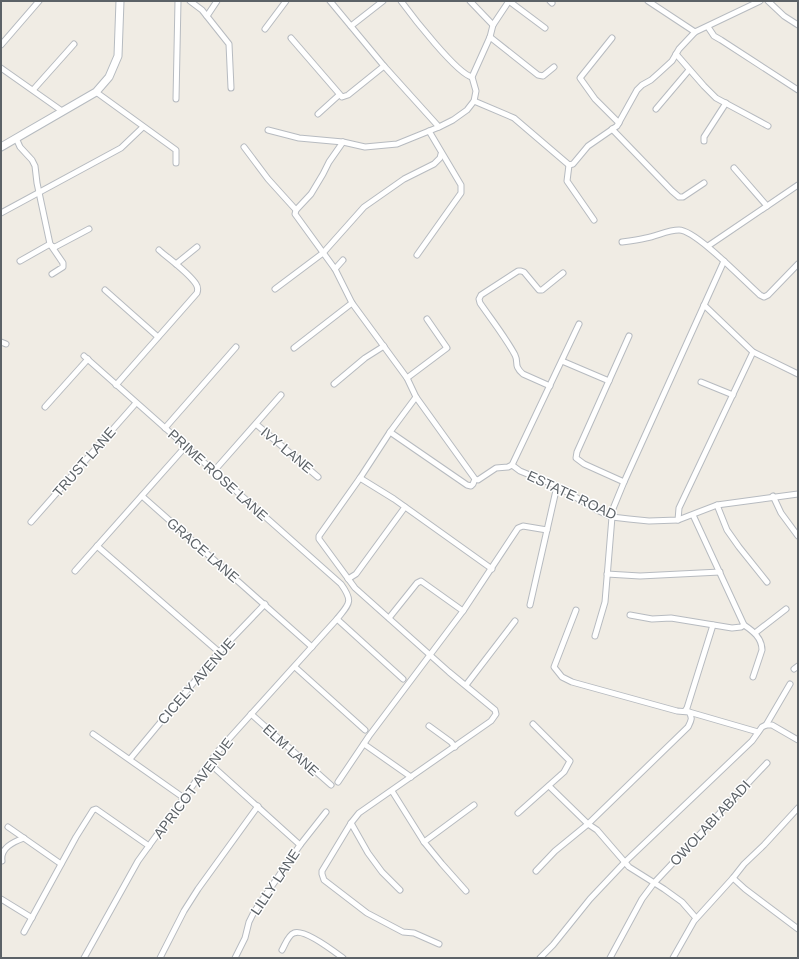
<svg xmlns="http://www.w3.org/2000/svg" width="799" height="959" font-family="Arial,sans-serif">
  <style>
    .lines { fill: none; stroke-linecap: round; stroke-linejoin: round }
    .street-casing { stroke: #b7bbc0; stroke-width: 7 }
    .secondary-casing { stroke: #b6bbc0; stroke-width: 9 }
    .street { stroke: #fff; stroke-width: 5 }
    .secondary { stroke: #fff; stroke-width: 7 }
    .labels { text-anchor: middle; stroke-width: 3; stroke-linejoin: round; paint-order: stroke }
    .street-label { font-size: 14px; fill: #5c6267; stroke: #fff }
  </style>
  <rect width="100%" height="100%" fill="#f0ece4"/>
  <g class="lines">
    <g class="street-casing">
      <g id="street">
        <polyline points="190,1 202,10 229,44 231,88"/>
        <polyline points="330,1 384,66 439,127"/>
        <path d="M 401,1 C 412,16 457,74 472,77"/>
        <polyline points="470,1 493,25"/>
        <polyline points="509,1 545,28"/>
        <polyline points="550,1 552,3"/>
        <polyline points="648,1 695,32"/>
        <polyline points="768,1 784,16 798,25"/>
        <polyline points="207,16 217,1"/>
        <polyline points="351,26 383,1"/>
        <polyline points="708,27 714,36 721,40 798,90"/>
        <polyline points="265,29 286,1"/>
        <polyline points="490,37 538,75 543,76 554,67"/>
        <polyline points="291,38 342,97 348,95 384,66"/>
        <polyline points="612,38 580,78 595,99 619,123"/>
        <polyline points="1,45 39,1"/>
        <polyline points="676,54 704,86 716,98 768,126"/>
        <polyline points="1,68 62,111"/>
        <polyline points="33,90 74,44"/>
        <polyline points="96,92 176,150 176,163"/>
        <polyline points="176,99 178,1"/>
        <polyline points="474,101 514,118 569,165 573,164 588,146 617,126 637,90 642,85 651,80 660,72 672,61 679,49 695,32 760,1"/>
        <polyline points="656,109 689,70"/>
        <polyline points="318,114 339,95"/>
        <polyline points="612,129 672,191 679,197 683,197 704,183"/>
        <polyline points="268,130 299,138 343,142 365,147 397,144 439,127 453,120 467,110 474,101 476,91 472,77 490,37 493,25 509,1"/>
        <polyline points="16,138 20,147 32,160 35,166 37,183 50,244 63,263 63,267 52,274"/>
        <polyline points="704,141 704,137 726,103"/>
        <polyline points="244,147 268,179 296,210 295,214 335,269 352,303 407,378 416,397 475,479 478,480 496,468 508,467 512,465 579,324"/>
        <polyline points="569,165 567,181 594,220"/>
        <polyline points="734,168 767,206"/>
        <polyline points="296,210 311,194 323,174 329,162 343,142"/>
        <polyline points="1,213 121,148 143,127"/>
        <path d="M 622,242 C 630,241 638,240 646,238 C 657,236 668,230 679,230 C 696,230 745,282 760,295 L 764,297 L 768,295 L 798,264"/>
        <polyline points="52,246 55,247 89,229"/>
        <polyline points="708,246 798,185"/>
        <polyline points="417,255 461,193 461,185 429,131"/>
        <polyline points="20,261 50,244"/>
        <polyline points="176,264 197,247"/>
        <polyline points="335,269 343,260"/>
        <polyline points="275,289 323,253 364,207 404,179 434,164 440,158 441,154"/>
        <polyline points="105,290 158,337"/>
        <polyline points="704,305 753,352 798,374"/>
        <polyline points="1,342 6,344"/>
        <polyline points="294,348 352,303"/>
        <path d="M 84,356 L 341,584 C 354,602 349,604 337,619 L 218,751 L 209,763 L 138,861 L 84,958"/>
        <polyline points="562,361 609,381"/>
        <polyline points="407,378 447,348 427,319"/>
        <polyline points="701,382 733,395"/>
        <polyline points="334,384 365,358 384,346"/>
        <path d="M 116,385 L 197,293 C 198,290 198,287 196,284 C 188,272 169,259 159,250"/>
        <path d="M 550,386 L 523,374 C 513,365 519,363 515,355 C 506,338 491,319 480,303 L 479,299 L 481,295 L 518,271 L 521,271 L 524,272 L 539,290 L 542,290 L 563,273"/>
        <polyline points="416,397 390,432 360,478 319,536 319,539 355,588 449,672 495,710 496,714 491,721 359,813 351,823 322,871 322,874 324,880 367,913 403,932 414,933 439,944"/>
        <polyline points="45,407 88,359"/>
        <polyline points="256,424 318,477"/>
        <polyline points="165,428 236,347"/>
        <polyline points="390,432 467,485 471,486 473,484 475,479"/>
        <polyline points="512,465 520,471 557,486 597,510 612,517 629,519 649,521 678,520 717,505 798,494"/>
        <polyline points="214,471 281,395"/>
        <polyline points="360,478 394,499 492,569"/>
        <polyline points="624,482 584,464 576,458 577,452 629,336"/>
        <polyline points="142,496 312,647"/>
        <polyline points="773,496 781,513 798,536"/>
        <polyline points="717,505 727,530 739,547 767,582"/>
        <path d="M 693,515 L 744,625 C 753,631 762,638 762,650 L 753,677"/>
        <polyline points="610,516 624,482 724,261"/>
        <polyline points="678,520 679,508 753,352"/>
        <polyline points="31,522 136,403"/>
        <polyline points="97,546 219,652"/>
        <polyline points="75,571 186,446"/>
        <polyline points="607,574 640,576 720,572"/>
        <polyline points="348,579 356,574 405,507"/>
        <polyline points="530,605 557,486"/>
        <polyline points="630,615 652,619 671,618 732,628 741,627 744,625"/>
        <polyline points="389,618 417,583 421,581 463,611"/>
        <polyline points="337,619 403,679"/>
        <polyline points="755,633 786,609"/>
        <polyline points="595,636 605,602 612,517"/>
        <polyline points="295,667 365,730"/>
        <polyline points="794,669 798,666"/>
        <polyline points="466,685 515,621"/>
        <polyline points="685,711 687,708 713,625"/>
        <polyline points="689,712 758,732"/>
        <polyline points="251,714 331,785"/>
        <polyline points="766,725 772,725 798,740"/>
        <polyline points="429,726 451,742 455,747"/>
        <polyline points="93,734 184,798"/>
        <polyline points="364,744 411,777"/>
        <polyline points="130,759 219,652 265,604"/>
        <polyline points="209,763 300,845"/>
        <polyline points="338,782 369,736 463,611 518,528 523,526 547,530"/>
        <path d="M 549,786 L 588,824 L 688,727 C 691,721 693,718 689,712 L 677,711 L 572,682 L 562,677 L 554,667 L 576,610"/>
        <polyline points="392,791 424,842 442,864 466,891"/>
        <polyline points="518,813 564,772 570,761 533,724"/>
        <polyline points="351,823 368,853 382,872 400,890"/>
        <polyline points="8,827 61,864"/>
        <polyline points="424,842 474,805"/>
        <path d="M 2,861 C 0,848 13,842 24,838"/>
        <polyline points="536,871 555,851 588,824 597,830 629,867 664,889 682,902 696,918"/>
        <polyline points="733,878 745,889 798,929"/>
        <polyline points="1,899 32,918"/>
        <polyline points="24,932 76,837 93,810 96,809 149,846"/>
        <path d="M 282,950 C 285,945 288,935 294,933 C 304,928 335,952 343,958"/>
        <polyline points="160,958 184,911 198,889 258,806"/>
        <polyline points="235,958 245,938 249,922 254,912 300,845 326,812"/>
        <polyline points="540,958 553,945 590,899 625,862 752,741 762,727 766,725 790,684"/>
        <polyline points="610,958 642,899 654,883 767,763"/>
        <polyline points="673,958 694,921 733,878 744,864 764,845 798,808"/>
      </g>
    </g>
    <g class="secondary-casing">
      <polyline id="secondary" points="1,147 96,92 109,77 118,56 120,1"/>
    </g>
    <use href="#street" class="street"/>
    <use href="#secondary" class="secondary"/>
  </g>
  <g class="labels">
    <g class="street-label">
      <text transform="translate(287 450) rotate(40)" y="5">IVY LANE</text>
      <text transform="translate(84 462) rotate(-49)" y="5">TRUST LANE</text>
      <text transform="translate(218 475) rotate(42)" y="5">PRIME ROSE LANE</text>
      <text transform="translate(572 495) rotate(25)" y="5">ESTATE ROAD</text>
      <text transform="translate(203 550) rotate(41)" y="5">GRACE LANE</text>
      <text transform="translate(196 681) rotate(-49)" y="5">CICELY AVENUE</text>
      <text transform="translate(291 750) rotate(42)" y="5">ELM LANE</text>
      <text transform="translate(193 788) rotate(-53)" y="5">APRICOT AVENUE</text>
      <text transform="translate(710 823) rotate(-47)" y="5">OWOLABI ABADI</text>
      <text transform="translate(275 882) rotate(-56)" y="5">LILLY LANE</text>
    </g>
  </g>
  <rect width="799" height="959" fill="none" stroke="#5c6267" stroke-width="4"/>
</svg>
